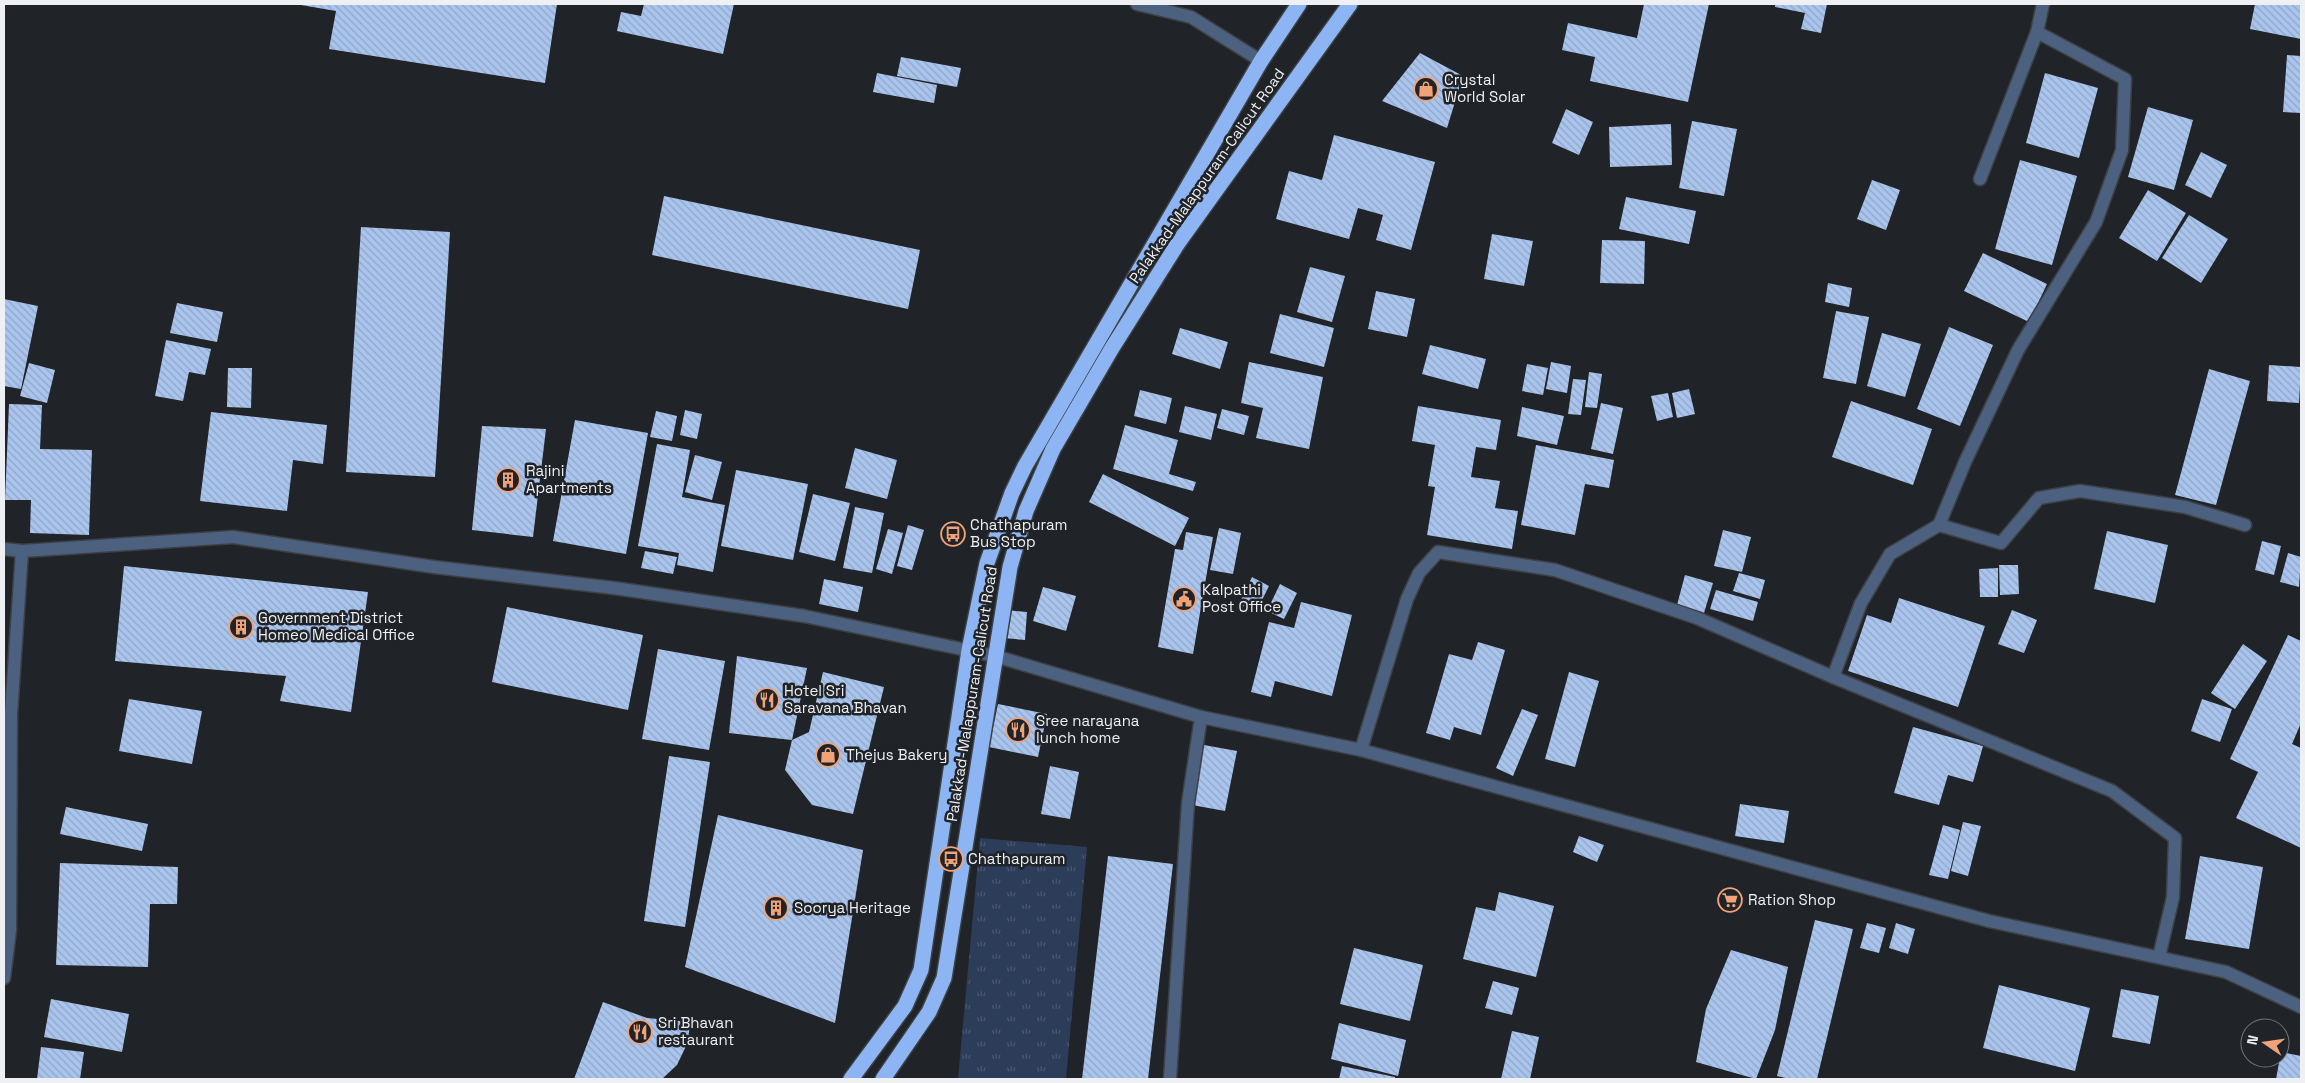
<svg xmlns="http://www.w3.org/2000/svg" width="2305" height="1083" font-family="'Space Grotesk',sans-serif">
  <style>
    .grass { fill: url(#grass-tufts) }
    .building { fill: url(#building-back-hatch) }
    .lines { fill: none; stroke-linecap: round; stroke-linejoin: round }
    .minor-casing { stroke: #3d4044; stroke-width: 15 }
    .highway-casing { stroke: #3d4044; stroke-width: 18 }
    .minor { stroke: #4c6080; stroke-width: 12 }
    .highway { stroke: #8db5f4; stroke-width: 15 }
    .labels { text-anchor: middle; stroke-width: 5; stroke-linejoin: round; paint-order: stroke }
    .poi-label { font-size: 15px; fill: #eef0f3; stroke: #202327; text-anchor: start }
    .street-label { font-size: 15px; fill: #eef0f3; stroke: #202327 }
  </style>
  <defs>
    <pattern id="grass-tufts" width="24" height="20" patternUnits="userSpaceOnUse" patternTransform="scale(1.25)"><rect width="24" height="20" fill="#2c3d59"/><path d="M3 7l-1-3M5 7V3M7 7l1-3M15 17l-1-3M17 17v-4M19 17l1-3" fill="none" stroke="#4b5971"/></pattern>
    <pattern id="building-back-hatch" width="6" height="6" patternUnits="userSpaceOnUse" patternTransform="scale(1.25)"><rect width="6" height="6" fill="#a9c4ed"/><path d="M-1 5l2 2M0 0l6 6M5-1l2 2" fill="none" stroke="#90a5c4"/></pattern>
  </defs>
  <rect width="100%" height="100%" fill="#202327"/>
  <polygon class="grass" points="980,838 1087,847 1066,1079 958,1079"/>
  <g class="building">
    <polygon points="295,4 557,4 545,83 329,49 336,11"/>
    <polygon points="644,4 734,4 723,54 617,31 621,12 641,16"/>
    <polygon points="1644,4 1709,4 1688,102 1590,81 1595,57 1562,50 1568,23 1637,38"/>
    <polygon points="1775,4 1827,4 1821,33 1801,29 1805,13 1775,7"/>
    <polygon points="2255,4 2301,4 2301,39 2250,29"/>
    <polygon points="1420,53 1463,76 1447,128 1382,101"/>
    <polygon points="2287,55 2301,56 2301,113 2283,112"/>
    <polygon points="901,57 961,68 957,87 897,76"/>
    <polygon points="877,73 937,85 934,103 873,92"/>
    <polygon points="2045,73 2098,88 2079,158 2026,143"/>
    <polygon points="2148,107 2193,120 2174,190 2128,177"/>
    <polygon points="1566,109 1593,122 1579,155 1552,143"/>
    <polygon points="1692,121 1737,129 1724,196 1679,188"/>
    <polygon points="1671,124 1672,165 1610,167 1609,127"/>
    <polygon points="1334,135 1435,162 1411,250 1376,240 1383,215 1358,208 1349,239 1276,219 1289,171 1322,180"/>
    <polygon points="2201,152 2227,165 2211,198 2185,185"/>
    <polygon points="2020,160 2077,176 2052,265 1995,249"/>
    <polygon points="1872,180 1900,190 1886,230 1857,219"/>
    <polygon points="2148,190 2186,213 2157,261 2119,238"/>
    <polygon points="664,196 920,250 908,309 652,255"/>
    <polygon points="1626,197 1696,211 1689,244 1619,229"/>
    <polygon points="2189,215 2228,239 2201,283 2162,258"/>
    <polygon points="361,227 450,232 435,477 346,472"/>
    <polygon points="1492,234 1533,241 1524,286 1484,279"/>
    <polygon points="1602,240 1645,241 1644,284 1600,283"/>
    <polygon points="1983,253 2047,284 2029,322 1964,291"/>
    <polygon points="1310,267 1345,276 1332,322 1297,312"/>
    <polygon points="1828,283 1852,288 1849,307 1825,302"/>
    <polygon points="1376,291 1415,299 1407,337 1368,329"/>
    <polygon points="4,299 38,306 21,389 4,386"/>
    <polygon points="177,303 223,312 217,342 170,333"/>
    <polygon points="1836,311 1869,317 1856,384 1823,378"/>
    <polygon points="1280,314 1334,328 1324,367 1270,353"/>
    <polygon points="1949,327 1993,345 1960,426 1917,409"/>
    <polygon points="1180,328 1228,342 1220,369 1172,354"/>
    <polygon points="1882,333 1921,344 1905,397 1867,386"/>
    <polygon points="166,340 211,349 205,375 189,372 183,401 155,396"/>
    <polygon points="1430,345 1486,359 1478,389 1422,374"/>
    <polygon points="1249,362 1323,377 1309,449 1256,438 1263,408 1241,403"/>
    <polygon points="1551,362 1571,366 1567,393 1546,389"/>
    <polygon points="29,363 55,370 47,403 20,396"/>
    <polygon points="1527,364 1548,368 1543,395 1522,391"/>
    <polygon points="2269,365 2301,367 2299,403 2267,401"/>
    <polygon points="228,368 252,368 251,408 227,407"/>
    <polygon points="2209,369 2250,381 2216,505 2175,495"/>
    <polygon points="1589,372 1602,374 1597,408 1585,407"/>
    <polygon points="1573,379 1586,380 1581,415 1568,414"/>
    <polygon points="1689,389 1695,414 1677,418 1672,393"/>
    <polygon points="1140,390 1172,398 1166,424 1134,416"/>
    <polygon points="1668,393 1673,417 1657,421 1651,396"/>
    <polygon points="1851,401 1932,429 1913,485 1832,457"/>
    <polygon points="1601,403 1623,408 1613,454 1591,449"/>
    <polygon points="9,404 42,405 40,449 92,450 89,535 30,533 31,500 5,500"/>
    <polygon points="1185,406 1217,414 1211,440 1179,432"/>
    <polygon points="1418,406 1501,420 1496,450 1476,447 1471,477 1500,481 1495,508 1518,511 1512,549 1427,535 1435,487 1428,486 1435,445 1412,441"/>
    <polygon points="1522,407 1564,416 1557,445 1517,436"/>
    <polygon points="1222,409 1249,416 1244,435 1217,428"/>
    <polygon points="685,410 702,414 697,439 680,435"/>
    <polygon points="656,411 677,416 672,441 650,437"/>
    <polygon points="211,412 327,425 323,464 293,460 287,511 200,501"/>
    <polygon points="575,420 648,433 626,554 553,541"/>
    <polygon points="1125,425 1178,440 1169,474 1196,482 1193,491 1113,469"/>
    <polygon points="482,426 546,429 533,537 472,530"/>
    <polygon points="657,444 690,450 682,497 725,505 713,572 677,565 679,553 638,546"/>
    <polygon points="1536,445 1614,460 1609,488 1585,484 1575,535 1521,525"/>
    <polygon points="855,448 897,460 887,499 845,488"/>
    <polygon points="695,455 722,462 712,500 685,492"/>
    <polygon points="736,470 808,484 793,560 721,546"/>
    <polygon points="1103,474 1189,518 1175,546 1089,502"/>
    <polygon points="813,494 850,503 835,561 799,552"/>
    <polygon points="855,507 884,513 872,573 843,568"/>
    <polygon points="908,525 924,530 912,570 897,566"/>
    <polygon points="1219,528 1241,533 1233,574 1210,570"/>
    <polygon points="888,529 903,533 892,574 876,569"/>
    <polygon points="1723,530 1751,537 1742,572 1714,566"/>
    <polygon points="2107,531 2168,545 2155,603 2094,589"/>
    <polygon points="1186,532 1213,537 1193,654 1158,647 1175,549 1183,550"/>
    <polygon points="2262,541 2281,546 2274,575 2255,570"/>
    <polygon points="645,551 677,557 673,574 641,568"/>
    <polygon points="2288,553 2301,557 2299,587 2280,582"/>
    <polygon points="1999,565 2018,565 2019,594 2000,595"/>
    <polygon points="124,566 368,592 351,712 280,701 286,676 115,661"/>
    <polygon points="1998,568 1998,597 1980,597 1979,569"/>
    <polygon points="1739,573 1765,580 1760,599 1733,591"/>
    <polygon points="1685,575 1713,583 1704,613 1677,605"/>
    <polygon points="1252,577 1269,586 1256,612 1239,604"/>
    <polygon points="824,579 863,587 858,612 819,604"/>
    <polygon points="1280,584 1297,593 1284,619 1267,611"/>
    <polygon points="1043,587 1076,596 1066,631 1033,621"/>
    <polygon points="1716,590 1758,602 1753,621 1710,609"/>
    <polygon points="1899,598 1985,626 1958,707 1848,671 1867,615 1891,623"/>
    <polygon points="1301,602 1352,615 1332,696 1275,681 1271,697 1251,692 1269,622 1294,628"/>
    <polygon points="507,607 643,635 628,710 492,682"/>
    <polygon points="1006,610 1027,612 1025,640 1003,638"/>
    <polygon points="2012,610 2037,620 2024,653 1998,644"/>
    <polygon points="2288,635 2301,641 2301,723 2292,744 2301,748 2301,848 2236,818 2258,772 2230,759"/>
    <polygon points="1478,642 1505,650 1481,735 1454,727 1450,740 1426,733 1449,654 1472,660"/>
    <polygon points="2243,644 2267,661 2235,709 2211,693"/>
    <polygon points="658,649 725,661 709,750 642,739"/>
    <polygon points="737,656 807,668 792,740 729,733"/>
    <polygon points="823,672 884,687 853,814 812,805 785,770 792,740 809,732"/>
    <polygon points="1569,672 1599,681 1575,767 1545,759"/>
    <polygon points="129,699 202,711 192,764 119,751"/>
    <polygon points="2202,699 2232,709 2220,742 2191,731"/>
    <polygon points="998,704 1047,714 1038,757 989,747"/>
    <polygon points="1522,709 1538,715 1513,776 1496,768"/>
    <polygon points="1913,727 1983,746 1973,782 1948,775 1939,805 1894,793"/>
    <polygon points="1204,745 1237,751 1225,811 1192,805"/>
    <polygon points="669,756 710,762 685,927 644,921"/>
    <polygon points="1050,766 1079,772 1070,819 1041,814"/>
    <polygon points="1740,804 1789,811 1784,843 1735,836"/>
    <polygon points="66,807 148,824 142,851 60,834"/>
    <polygon points="718,815 863,850 835,1023 685,967"/>
    <polygon points="1963,822 1981,826 1968,876 1951,871"/>
    <polygon points="1943,825 1960,830 1948,879 1929,875"/>
    <polygon points="1579,836 1604,845 1597,862 1573,852"/>
    <polygon points="1108,856 1173,864 1148,1079 1082,1079"/>
    <polygon points="2200,856 2263,867 2249,949 2185,939"/>
    <polygon points="60,863 178,867 177,904 150,904 148,967 56,965"/>
    <polygon points="1499,892 1554,906 1536,977 1463,959 1476,907 1495,911"/>
    <polygon points="1815,920 1853,929 1817,1079 1790,1079 1777,1076"/>
    <polygon points="1867,923 1886,928 1879,953 1860,948"/>
    <polygon points="1896,923 1915,929 1908,954 1889,948"/>
    <polygon points="1354,948 1423,965 1410,1021 1340,1004"/>
    <polygon points="1731,950 1788,967 1775,1030 1756,1079 1696,1062 1706,1009"/>
    <polygon points="1493,981 1519,988 1512,1015 1485,1008"/>
    <polygon points="1999,985 2090,1008 2075,1071 1983,1048"/>
    <polygon points="2121,989 2159,996 2150,1044 2112,1037"/>
    <polygon points="51,999 129,1014 122,1052 44,1037"/>
    <polygon points="603,1002 647,1018 690,1022 688,1042 677,1065 662,1079 574,1079"/>
    <polygon points="1339,1023 1406,1040 1398,1076 1331,1059"/>
    <polygon points="1512,1031 1539,1037 1530,1079 1501,1079"/>
    <polygon points="41,1047 84,1052 80,1079 37,1079"/>
    <polygon points="2281,1052 2301,1056 2301,1079 2276,1079"/>
    <polygon points="1342,1066 1395,1077 1395,1079 1339,1079"/>
  </g>
  <g class="lines">
    <g class="minor-casing">
      <g id="minor">
        <polyline points="1137,4 1191,17 1261,61"/>
        <polyline points="1980,179 2037,32"/>
        <polyline points="1939,525 1965,462 2018,350 2096,222 2122,150 2125,79 2037,32 2043,4"/>
        <polyline points="4,549 22,551 233,537 434,567 614,588 804,616 995,656 1201,717 1361,750 1989,921 2226,972 2301,1007"/>
        <polyline points="1833,677 1861,603 1890,554 1939,525 2001,543 2039,498 2080,491 2185,507 2245,525"/>
        <polyline points="1361,750 1407,599 1419,573 1438,552 1555,570 1697,618 1833,677 2112,791 2175,838 2173,897 2159,957"/>
        <polyline points="4,978 10,930 11,714 22,551"/>
        <polyline points="1170,1079 1188,803 1201,717"/>
      </g>
    </g>
    <g class="highway-casing">
      <g id="highway">
        <polyline points="851,1079 905,1006 921,970 969,650 987,563 1012,493 1025,466 1261,61 1299,4"/>
        <polyline points="883,1079 929,1012 944,978 1010,567 1026,511 1053,449 1112,348 1178,243 1350,4"/>
      </g>
    </g>
    <use href="#minor" class="minor"/>
    <use href="#highway" class="highway"/>
  </g>
  <defs>
    <g id="shop-ring" transform="scale(1.25)"><circle r="9.5" fill="#202327" stroke="#f0a378" stroke-width="1.5"/><path d="M-5-2.5h2.3a2.7 3.5 0 0 1 5.4 0H5L5.5 6h-11ZM-1.5-2.5h3a1.5 2.3 0 0 0-3 0Z" fill="#f0a378"/></g>
    <g id="building-ring" transform="scale(1.25)"><circle r="9.5" fill="#202327" stroke="#f0a378" stroke-width="1.5"/><path d="M-4-6H4V6H1V3H-1V6H-4ZM-2.5-4.3h1.7v1.8h-1.7ZM.8-4.3h1.7v1.8H.8ZM-2.5-1h1.7V.8h-1.7ZM.8-1h1.7V.8H.8Z" fill="#f0a378"/></g>
    <g id="bus-ring" transform="scale(1.25)"><circle r="9.5" fill="#202327" stroke="#f0a378" stroke-width="1.5"/><path d="M-5-6H5V4H4V6H2V4H-2V6H-4V4H-5ZM-3.5-4V0h7V-4ZM-3.5 1.2v1.5H-2V1.2ZM2 1.2v1.5H3.5V1.2Z" fill="#f0a378"/></g>
    <g id="civic-ring" transform="scale(1.25)"><circle r="9.5" fill="#202327" stroke="#f0a378" stroke-width="1.5"/><path d="M-.6-6.5H3V-4.5H.6V-3L4-1V1h2V6H-6V1h2V-1L-.6-3ZM-1.2 2.5V6h2.4V2.5Z" fill="#f0a378"/></g>
    <g id="restaurant-ring" transform="scale(1.25)"><circle r="9.5" fill="#202327" stroke="#f0a378" stroke-width="1.5"/><path d="M-5-6h1v4h1v-4h1v4h1v-4h1v5L-1.5 .5V6h-2V.5L-5-1ZM5-6V6H3V1.5H1.5Q1.5-4 5-6Z" fill="#f0a378"/></g>
    <g id="supermarket-ring" transform="scale(1.25)"><circle r="9.5" fill="#202327" stroke="#f0a378" stroke-width="1.5"/><path d="M-6-5.5h2.5l.6 2H6L4.5 2H-2.5L-4.4-4H-6ZM-1.5 3.2a1.3 1.3 0 1 0 .1 0ZM3 3.2a1.3 1.3 0 1 0 .1 0Z" fill="#f0a378"/></g>
  </defs>
  <g fill-rule="evenodd">
    <use href="#shop-ring" x="1426" y="89"/>
    <use href="#building-ring" x="508" y="480"/>
    <use href="#bus-ring" x="953" y="534"/>
    <use href="#civic-ring" x="1184" y="599"/>
    <use href="#building-ring" x="241" y="627"/>
    <use href="#restaurant-ring" x="767" y="700"/>
    <use href="#restaurant-ring" x="1018" y="730"/>
    <use href="#shop-ring" x="828" y="755"/>
    <use href="#bus-ring" x="951" y="859"/>
    <use href="#supermarket-ring" x="1730" y="900"/>
    <use href="#building-ring" x="776" y="908"/>
    <use href="#restaurant-ring" x="640" y="1032"/>
  </g>
  <g class="labels">
    <g class="poi-label">
      <text x="1444" y="85">Crystal<tspan x="1444" dy="17">World Solar</tspan></text>
      <text x="526" y="476">Rajini<tspan x="526" dy="17">Apartments</tspan></text>
      <text x="970" y="530">Chathapuram<tspan x="970" dy="17">Bus Stop</tspan></text>
      <text x="1202" y="595">Kalpathi<tspan x="1202" dy="17">Post Office</tspan></text>
      <text x="258" y="623">Government District<tspan x="258" dy="17">Homeo Medical Office</tspan></text>
      <text x="784" y="696">Hotel Sri<tspan x="784" dy="17">Saravana Bhavan</tspan></text>
      <text x="1036" y="726">Sree narayana<tspan x="1036" dy="17">lunch home</tspan></text>
      <text x="846" y="760">Thejus Bakery</text>
      <text x="968" y="864">Chathapuram</text>
      <text x="1748" y="905">Ration Shop</text>
      <text x="794" y="913">Soorya Heritage</text>
      <text x="658" y="1028">Sri Bhavan<tspan x="658" dy="17">restaurant</tspan></text>
    </g>
    <g class="street-label">
      <text transform="translate(1207 176) rotate(-55)" y="5">Palakkad-Malappuram-Calicut Road</text>
      <text transform="translate(972 694) rotate(-81)" y="5">Palakkad-Malappuram-Calicut Road</text>
    </g>
  </g>
  <rect width="2305" height="1083" fill="none" stroke="#eef0f3" stroke-width="10"/>
  <g transform="translate(2265 1043) rotate(283)"><circle r="24" fill="#202327" stroke="#727579"/>
  <path d="M0-4L9 19L0 12L-9 19Z" fill="#f0a378"/>
  <text y="-8" font-size="14" font-weight="bold" text-anchor="middle" fill="#eef0f3">N</text>
  </g>
</svg>
